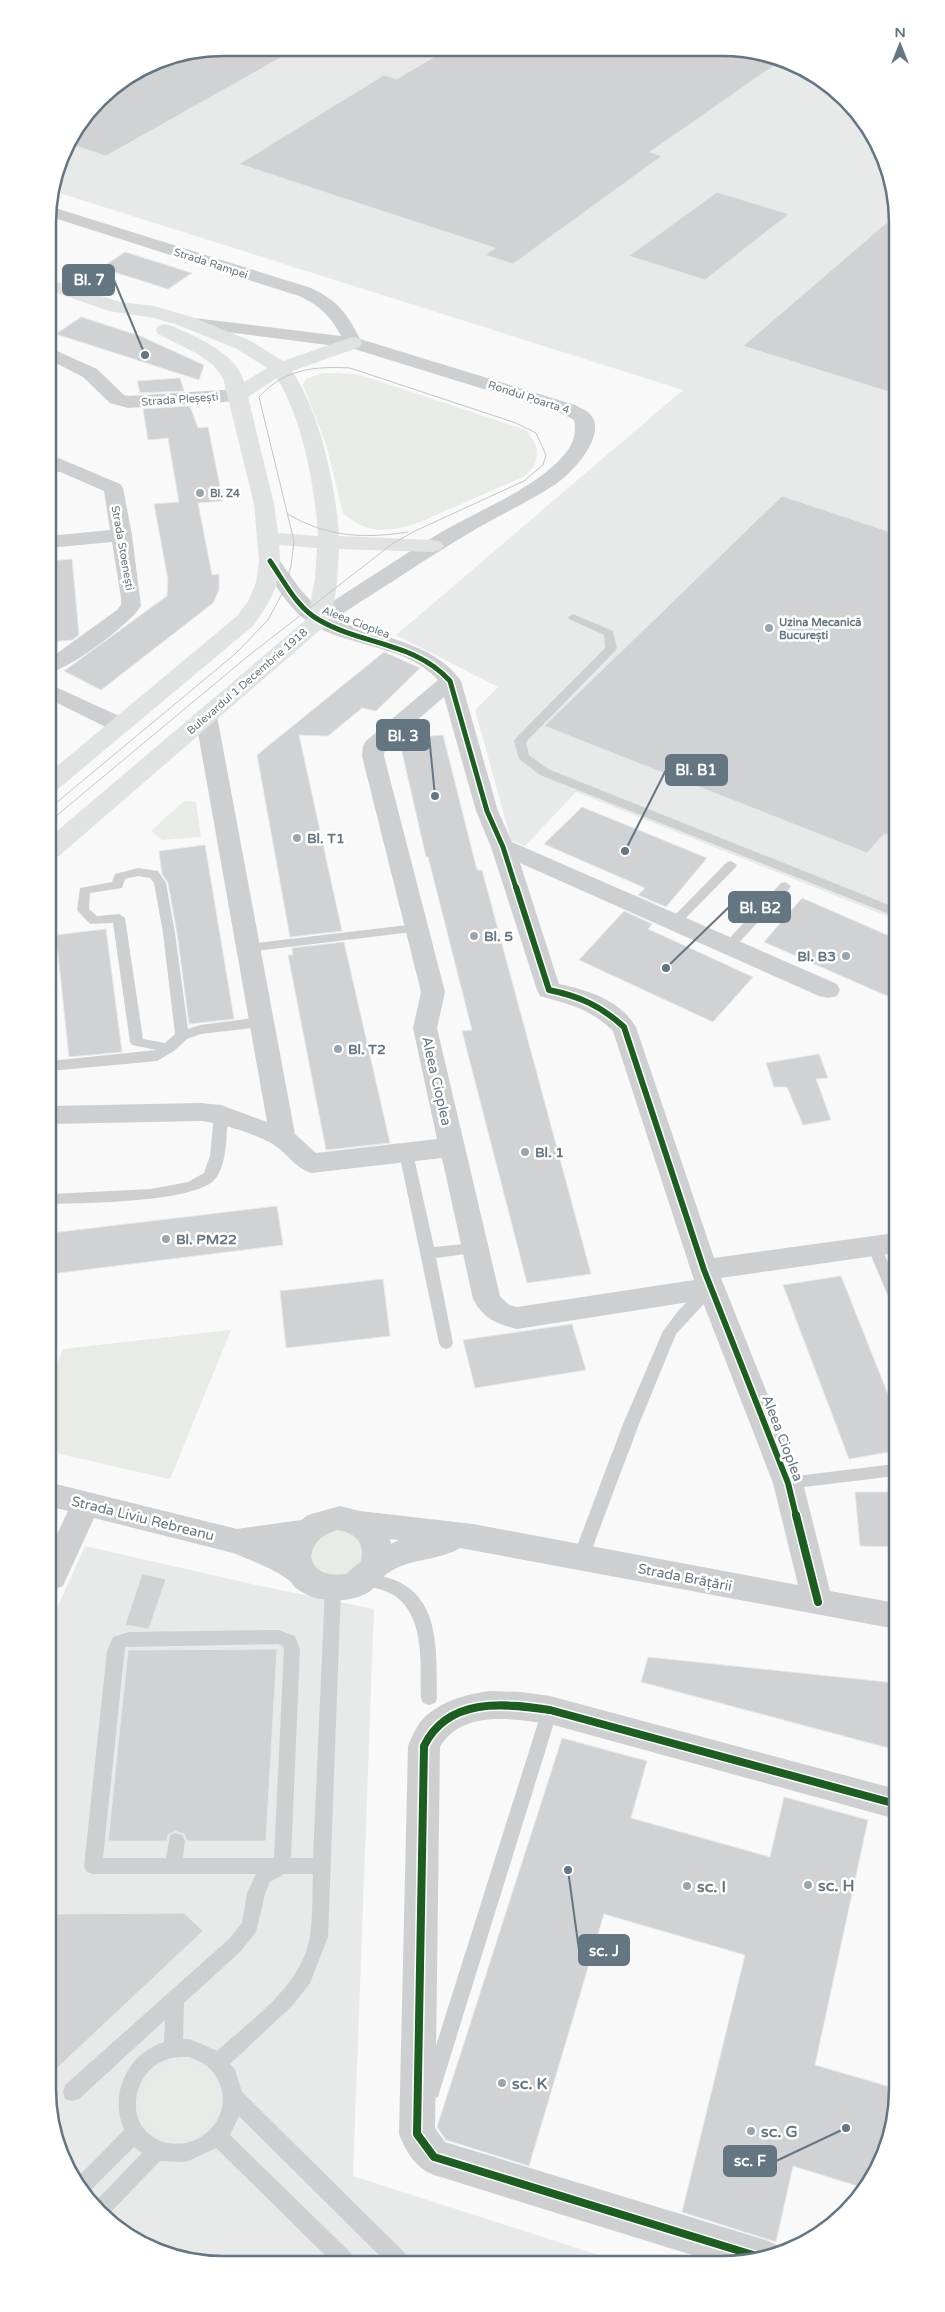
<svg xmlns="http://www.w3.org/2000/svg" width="945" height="2312" font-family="'Varela Round',sans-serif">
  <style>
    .built { fill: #e8e9e9 }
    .green { fill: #e8ebe6 }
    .building { fill: #d0d2d3; stroke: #e8e8e8 }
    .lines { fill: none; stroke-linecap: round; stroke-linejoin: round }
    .lane { fill: #cecfd0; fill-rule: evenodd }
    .street { fill: #cecfd0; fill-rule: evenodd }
    .secondary { fill: #e1e2e2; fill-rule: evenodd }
    .tram { stroke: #c3c5c6; stroke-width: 1 }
    .cycleway-far2-casing { stroke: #fff; stroke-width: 8 }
    .cycleway-far1-casing { stroke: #fff; stroke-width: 9 }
    .cycleway-casing { stroke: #fff; stroke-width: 11 }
    .cycleway-far2 { stroke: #1b5e20; stroke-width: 5 }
    .cycleway-far1 { stroke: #1b5e20; stroke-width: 6 }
    .cycleway { stroke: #1b5e20; stroke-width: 8 }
    .poi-dot { fill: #99a4ac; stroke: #fff; stroke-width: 2 }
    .labels { text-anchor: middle; stroke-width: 5; stroke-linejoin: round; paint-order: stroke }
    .far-street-label { font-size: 11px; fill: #657683; stroke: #fff }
    .far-poi-label { font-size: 11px; font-weight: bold; fill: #657683; stroke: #fff; text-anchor: start }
    .poi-label { font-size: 14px; font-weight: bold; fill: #657683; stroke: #fff; text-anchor: start }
    .street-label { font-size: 14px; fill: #657683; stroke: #fff }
    .near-poi-label { font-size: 16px; font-weight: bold; fill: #657683; stroke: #fff; text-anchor: start }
    .rim { fill: none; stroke: #657683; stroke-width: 2.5 }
    .leader { fill: none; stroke: #657683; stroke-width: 2 }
    .callout-dot { fill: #657683; stroke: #fff; stroke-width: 2 }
    .callout { fill: #657683; stroke: #657683; stroke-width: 2 }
    .callout-label { font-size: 15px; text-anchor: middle; font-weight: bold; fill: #fff }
  </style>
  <rect width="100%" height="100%" fill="#f9f9f9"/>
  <g class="built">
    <polygon points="223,48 756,51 800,66 846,99 892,178 894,919 576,792 525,846 511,840 475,710 498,687 396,635 683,390 53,191 65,145 107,91 156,61"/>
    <polygon points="85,1546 256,1585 374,1609 353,2176 611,2259 189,2261 107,2221 71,2177 53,2134 52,1619"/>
  </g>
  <g class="green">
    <path d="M 323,373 L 357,374 L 526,430 C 540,448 542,459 525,476 L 420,522 C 389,532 369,536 343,513 L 326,444 L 303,385 L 306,379 Z"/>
    <polygon points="184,801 196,802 201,837 162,840 151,831"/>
    <polygon points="231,1330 170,1479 51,1452 51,1380 63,1349"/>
    <polygon points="331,1527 361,1534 364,1567 337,1579 311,1567 309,1543"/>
    <path d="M 184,2064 C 248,2077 207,2158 162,2134 C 156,2131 151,2127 148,2121 C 132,2092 157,2068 184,2064 Z"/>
  </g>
  <g class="building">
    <polygon points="223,48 298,48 106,156 67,143 107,91 156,61"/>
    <polygon points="447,49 756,51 782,60 650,152 662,156 513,264 485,255 495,248 239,164 384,75 397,79"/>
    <polygon points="717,192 789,214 705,280 629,256"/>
    <polygon points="892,218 892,393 743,346"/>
    <polygon points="125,252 192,273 168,289 101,268"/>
    <polygon points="81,317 140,336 204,365 199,380 56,334"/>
    <polygon points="180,378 184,391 140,393 137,381"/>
    <polygon points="190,406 198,428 208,427 223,501 198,503 212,575 219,574 219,590 213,603 101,690 64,671 167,596 168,580 154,504 179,502 168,438 148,440 143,409"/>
    <polygon points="782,496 893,533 894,837 884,834 867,853 544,726"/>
    <polygon points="72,559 79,635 72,640 49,642 49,561"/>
    <polygon points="384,652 420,668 376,711 362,708 328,736 299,735 342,931 290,937 257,755"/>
    <polygon points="443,735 477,870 482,870 591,1274 527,1283 462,1031 472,1030 428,857 426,857 399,739"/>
    <polygon points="582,807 707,858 666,907 638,895 645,888 544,844"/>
    <polygon points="205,845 234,1019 189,1024 177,933 168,883 162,874 159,851"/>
    <polygon points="802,898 894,938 894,999 764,942"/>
    <polygon points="624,911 652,924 648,929 753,977 713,1022 579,960"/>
    <polygon points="106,929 122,1052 69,1057 56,935"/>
    <polygon points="344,942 390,1143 326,1150 288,955 293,955 292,948"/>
    <polygon points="819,1054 828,1078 816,1079 831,1120 803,1125 787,1087 774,1087 766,1063"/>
    <polygon points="277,1206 283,1245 51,1274 51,1233"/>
    <polygon points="841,1276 895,1412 895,1451 849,1459 783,1285"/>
    <polygon points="383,1279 390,1336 286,1348 280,1291"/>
    <polygon points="572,1324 586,1370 475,1388 463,1340"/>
    <polygon points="855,1492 895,1492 896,1547 860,1546"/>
    <polygon points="142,1574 166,1579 149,1629 125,1625"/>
    <polygon points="277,1649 266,1841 187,1841 184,1834 175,1831 168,1835 167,1841 108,1841 128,1650"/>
    <polygon points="648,1657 896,1683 896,1750 641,1682"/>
    <polygon points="562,1738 647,1761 631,1818 770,1857 784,1797 868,1820 815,2065 897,2089 897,2100 884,2156 864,2188 793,2166 776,2242 682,2212 745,1955 604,1914 529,2166 446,2140 437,2127"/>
    <polygon points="184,1913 203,1931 53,2072 53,1914"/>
  </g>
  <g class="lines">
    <g class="lane">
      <polygon points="68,465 73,468 72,470 49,473 49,467"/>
      <polygon points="573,614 613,631 617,649 526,742 529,755 548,769 894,907 894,916 540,775 519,759 514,741 516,738 605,648 604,635 569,619 568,617"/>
      <polygon points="731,861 737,865 735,868 679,925 671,925 669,922 671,919 727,862"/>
      <path d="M 138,868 L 158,871 L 166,883 L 175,933 L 188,1029 L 200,1025 L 261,1017 L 268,1022 L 261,1027 L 201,1034 L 187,1039 L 174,1051 L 157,1061 L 50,1071 L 50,1061 L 156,1050 L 132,1045 L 130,1042 L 113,923 L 90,924 L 77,910 L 80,888 L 112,882 L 115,874 ZM 138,876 L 150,878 L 154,883 L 163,933 L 175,1034 L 165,1043 L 143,1039 L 125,918 L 119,914 L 97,916 L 89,909 L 90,893 L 122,888 L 125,879 Z"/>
      <polygon points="785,882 791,886 789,889 733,949 725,949 723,946 725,943 781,883"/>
      <polygon points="416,924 420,925 422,928 420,931 247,952 241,948 247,944"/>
      <path d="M 221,1109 L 226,1111 L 228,1114 C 226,1134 228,1161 216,1178 C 198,1203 82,1203 51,1204 L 51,1194 L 151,1189 L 188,1182 L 204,1173 L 210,1156 L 214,1114 L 216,1111 Z"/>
      <polygon points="406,1148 411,1149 413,1153 434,1247 474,1243 479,1244 481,1248 479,1252 474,1253 436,1258 453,1343 451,1347 446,1349 441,1347 439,1343 399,1153 401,1149"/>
      <polygon points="874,1241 879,1242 895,1278 895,1302 890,1300 888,1296 867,1246 869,1242"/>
      <polygon points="710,1282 715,1284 717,1288 715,1292 676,1334 639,1424 589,1557 587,1562 581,1564 575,1562 573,1557 623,1424 663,1331 678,1311 705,1284"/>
      <polygon points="895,1464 895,1476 788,1489 783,1487 780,1483 783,1479 788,1477"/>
      <path d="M 366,1571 C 380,1576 398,1579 409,1588 C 441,1612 436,1663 437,1698 L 435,1703 L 429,1705 L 423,1703 L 421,1698 C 420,1667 425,1622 399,1599 C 389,1590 373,1588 360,1583 L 358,1578 L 360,1573 Z"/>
      <path d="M 333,1581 L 339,1583 L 341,1588 L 328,1937 L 310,1983 L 293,2005 L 230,2064 L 235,2069 L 242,2092 L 405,2253 L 408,2260 L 384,2260 L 239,2116 L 230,2135 L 351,2253 L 354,2260 L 331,2261 L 216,2148 L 186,2162 L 160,2161 L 105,2218 L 93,2204 L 142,2153 L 134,2147 L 86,2195 L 74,2181 L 124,2130 C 109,2094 127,2054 164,2042 L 165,2020 L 79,2099 L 72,2101 L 65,2099 L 63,2092 L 65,2085 L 229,1939 L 242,1923 L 247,1893 L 256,1874 L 93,1874 L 87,1872 L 84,1866 L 107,1651 L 113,1637 L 129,1632 L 278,1630 L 295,1636 L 300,1649 L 291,1858 L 313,1858 L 325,1588 L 327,1583 ZM 278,1644 L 283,1646 L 284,1649 L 274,1858 L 183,1858 L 185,1841 L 182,1835 L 176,1833 L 170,1835 L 166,1858 L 103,1858 L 125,1647 ZM 284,1874 L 313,1874 C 312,1894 313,1916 310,1936 C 302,1986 252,2019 217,2051 L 190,2039 L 183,2039 L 184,2003 L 241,1951 L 256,1932 L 265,1894 L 270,1882 ZM 189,2057 C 196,2060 204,2063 209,2068 C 231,2089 226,2123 199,2138 C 177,2151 144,2142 137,2115 C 132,2095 143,2069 163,2061 C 170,2057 181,2057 189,2057 Z"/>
      <polygon points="550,1703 556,1705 558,1710 440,2090 438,2097 431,2099 424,2097 422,2090 542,1710 544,1705"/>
    </g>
    <g class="street">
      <path d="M 49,206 L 311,288 C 338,301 347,313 360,339 L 575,405 C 580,408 587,410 591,415 C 607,436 572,473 556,484 C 524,505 488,520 456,541 C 415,566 375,593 334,619 C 376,638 432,640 461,681 L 498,811 L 512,842 L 837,984 L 840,990 L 837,996 L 828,998 L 819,996 L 520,863 L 559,984 C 588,990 620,1000 636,1027 L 714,1258 L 895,1233 L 895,1253 L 721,1278 L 803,1483 L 830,1591 L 896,1603 L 896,1629 L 460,1548 C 439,1561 409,1558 388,1573 C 381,1577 377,1587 369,1592 C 348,1604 316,1604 296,1588 C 294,1587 293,1584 291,1582 C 277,1570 250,1560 233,1553 L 94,1518 L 63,1586 L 52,1590 L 52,1545 L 68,1511 L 52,1507 L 52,1483 L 237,1529 L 301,1520 L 308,1515 L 340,1506 L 360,1511 L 473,1524 L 798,1585 L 773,1483 L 702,1300 L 517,1329 C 496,1324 483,1318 473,1299 L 442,1158 L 311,1173 C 295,1168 288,1154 274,1145 C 260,1135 219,1123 201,1121 L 51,1124 L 50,1106 L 201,1103 L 221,1105 L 267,1122 L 195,716 L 198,711 L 206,709 L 214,711 L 217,716 L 295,1134 L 316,1153 L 437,1139 L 413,1028 L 421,992 L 362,756 L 363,746 L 366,741 L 438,680 C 405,644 349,648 310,623 C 288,609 274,582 260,561 L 263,557 L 270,555 L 277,557 L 300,589 L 319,610 C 361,584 402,555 445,530 C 482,509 537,487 564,455 C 573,445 577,433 574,420 L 561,413 L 351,348 L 188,327 L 185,323 L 188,319 L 194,318 L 341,336 C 330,315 320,306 299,296 L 48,216 ZM 444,697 L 476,811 L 491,847 L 537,990 L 540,996 C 571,1005 589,1008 613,1031 L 694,1280 L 517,1307 L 509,1305 L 500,1296 L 437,1028 L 445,992 L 384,756 L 385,748 ZM 337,1530 C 355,1533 365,1541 361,1561 L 346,1574 C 331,1576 315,1574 311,1557 C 313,1542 322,1535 337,1530 ZM 390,1539 L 399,1540 L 391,1544 Z"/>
      <polygon points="48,347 97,369 124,395 128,396 238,389 245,391 247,395 245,399 238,401 128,408 110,403 83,377 48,359"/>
      <path d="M 49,454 L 120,484 L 123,488 L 132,535 L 141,606 C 129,625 71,668 49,673 L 49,659 L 117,610 L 121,605 L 121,598 L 112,542 L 49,548 L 49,536 L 110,530 L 104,491 L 49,467 Z"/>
      <polygon points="49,684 128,720 131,725 128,730 120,732 112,730 49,699"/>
      <path d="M 490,1691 L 521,1692 L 550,1696 L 896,1789 L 896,1819 L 550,1724 C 514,1719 462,1709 440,1747 L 435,2128 L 445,2142 L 766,2240 L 779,2246 L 782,2252 L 767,2259 L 705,2259 L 434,2175 C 416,2168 406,2152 399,2134 L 408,1746 C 412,1737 416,1726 423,1719 C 440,1701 467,1694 490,1691 Z"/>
    </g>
    <path class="secondary" d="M 48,279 L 120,302 L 154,306 L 192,317 L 251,341 L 283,361 L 346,339 L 353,337 L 360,339 L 362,343 L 360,347 L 292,371 C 320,412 336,487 339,536 L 433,540 L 440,542 L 444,546 L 440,550 L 433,552 L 339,549 C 338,568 337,609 326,625 L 59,856 L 50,858 L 50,837 L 308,618 L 315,578 L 317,548 L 279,545 C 283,580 273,599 253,626 L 58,789 L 50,791 L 50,772 L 237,616 L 249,600 L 256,582 L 259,561 L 254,504 L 223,378 L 213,365 L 196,353 L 158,334 L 156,330 L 158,326 L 165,324 L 172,326 C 196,337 237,353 244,382 L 267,368 L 237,349 L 178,325 L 154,318 L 109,311 L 48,290 ZM 277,378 C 303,421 315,486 318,536 L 278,533 L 274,504 L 248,397 Z"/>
    <g class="tram">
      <path d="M 288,514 C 326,537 365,539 408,532"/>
      <path d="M 50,808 L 235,654 L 268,620 L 284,590 L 291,566 L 294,541 L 259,397 C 284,369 314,366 350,368 L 516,423 L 536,433 L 546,455 L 543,465 L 524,481 L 415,531 L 392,544 L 247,657 L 50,821"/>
    </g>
    <g class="cycleway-far2-casing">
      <path id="cycleway-far2" d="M 270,561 C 284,581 297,608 319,620 C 362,645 415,642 450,681 L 487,811 L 503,847 L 516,888"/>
    </g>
    <g class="cycleway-far1-casing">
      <path id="cycleway-far1" d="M 516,887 L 549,990 C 579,996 601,1006 624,1027 L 704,1270 L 788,1483 L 796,1516"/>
    </g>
    <g class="cycleway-casing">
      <g id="cycleway">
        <polyline points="796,1515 818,1602"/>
        <path d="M 766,2259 L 434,2157 L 417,2134 L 424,1746 C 448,1697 504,1703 550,1710 L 896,1804"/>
      </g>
    </g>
    <use href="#cycleway-far2" class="cycleway-far2"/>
    <use href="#cycleway-far1" class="cycleway-far1"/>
    <use href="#cycleway" class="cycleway"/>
  </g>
  <g class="poi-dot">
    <circle cx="200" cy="493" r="5"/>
    <circle cx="769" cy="628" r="5"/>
    <circle cx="297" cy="838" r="5"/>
    <circle cx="474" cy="936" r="5"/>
    <circle cx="846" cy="956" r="5"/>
    <circle cx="338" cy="1049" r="5"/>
    <circle cx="525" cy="1152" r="5"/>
    <circle cx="166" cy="1239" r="5"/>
    <circle cx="808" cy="1885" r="5"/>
    <circle cx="687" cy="1886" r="5"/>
    <circle cx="502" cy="2083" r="5"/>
    <circle cx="751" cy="2131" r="5"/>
  </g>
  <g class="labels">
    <g class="far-street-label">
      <text transform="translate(211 263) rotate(18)" y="4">Strada Rampei</text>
      <text transform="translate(529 397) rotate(18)" y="4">Rondul Poarta 4</text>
      <text transform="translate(180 399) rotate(-4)" y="4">Strada Pleșești</text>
      <text transform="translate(123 548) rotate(80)" y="4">Strada Stoenești</text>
      <text transform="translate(356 622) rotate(21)" y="4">Aleea Cioplea</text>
      <text transform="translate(247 681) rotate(-41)" y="4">Bulevardul 1 Decembrie 1918</text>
    </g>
    <g class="far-poi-label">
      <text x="210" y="497">Bl. Z4</text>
      <text x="779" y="626">Uzina Mecanică<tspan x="779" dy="13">București</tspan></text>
    </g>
    <g class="poi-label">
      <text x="307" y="843">Bl. T1</text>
      <text x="484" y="941">Bl. 5</text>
      <text x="836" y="961" text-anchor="end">Bl. B3</text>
      <text x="348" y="1054">Bl. T2</text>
      <text x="535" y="1157">Bl. 1</text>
      <text x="176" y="1244">Bl. PM22</text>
    </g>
    <g class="street-label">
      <text transform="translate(437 1081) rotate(77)" y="5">Aleea Cioplea</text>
      <text transform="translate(783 1438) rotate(69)" y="5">Aleea Cioplea</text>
      <text transform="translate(143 1518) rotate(14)" y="5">Strada Liviu Rebreanu</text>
      <text transform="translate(685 1577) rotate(11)" y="5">Strada Brățării</text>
    </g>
    <g class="near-poi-label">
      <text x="818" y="1891">sc. H</text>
      <text x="697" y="1892">sc. I</text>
      <text x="512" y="2089">sc. K</text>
      <text x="761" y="2137">sc. G</text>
    </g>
  </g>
  <path d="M0 0H945V2312H0ZM223 56H722A167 167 0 0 1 889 223V2089A167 167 0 0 1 722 2256H223A167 167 0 0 1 56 2089V223A167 167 0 0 1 223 56Z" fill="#fff" fill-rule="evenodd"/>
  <path class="rim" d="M223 56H722A167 167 0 0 1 889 223V2089A167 167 0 0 1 722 2256H223A167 167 0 0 1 56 2089V223A167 167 0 0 1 223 56Z"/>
  <path class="leader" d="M145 355L114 280M435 796L429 735M625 851L666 770M666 968L729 907M568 1870L579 1950M846 2128L776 2161"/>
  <g class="callout-dot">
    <circle cx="145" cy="355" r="5"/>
    <circle cx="435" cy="796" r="5"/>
    <circle cx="625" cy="851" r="5"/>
    <circle cx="666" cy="968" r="5"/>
    <circle cx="568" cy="1870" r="5"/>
    <circle cx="846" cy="2128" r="5"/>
  </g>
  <g class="callout">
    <rect x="63" y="265" width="51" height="30" rx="5"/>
    <rect x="377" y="720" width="52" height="30" rx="5"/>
    <rect x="666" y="755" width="61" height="30" rx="5"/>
    <rect x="729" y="892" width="61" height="30" rx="5"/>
    <rect x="579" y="1935" width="50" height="30" rx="5"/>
    <rect x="724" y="2146" width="52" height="30" rx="5"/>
  </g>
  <g class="callout-label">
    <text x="89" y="285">Bl. 7</text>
    <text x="403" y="741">Bl. 3</text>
    <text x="696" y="775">Bl. B1</text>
    <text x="760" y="913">Bl. B2</text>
    <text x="604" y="1956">sc. J</text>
    <text x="750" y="2166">sc. F</text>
  </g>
  <g transform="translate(900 45)" stroke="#ffffff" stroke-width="4" paint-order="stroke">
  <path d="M0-4L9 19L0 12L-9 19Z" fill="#657683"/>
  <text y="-8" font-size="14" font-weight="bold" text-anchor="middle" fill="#657683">N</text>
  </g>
</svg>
